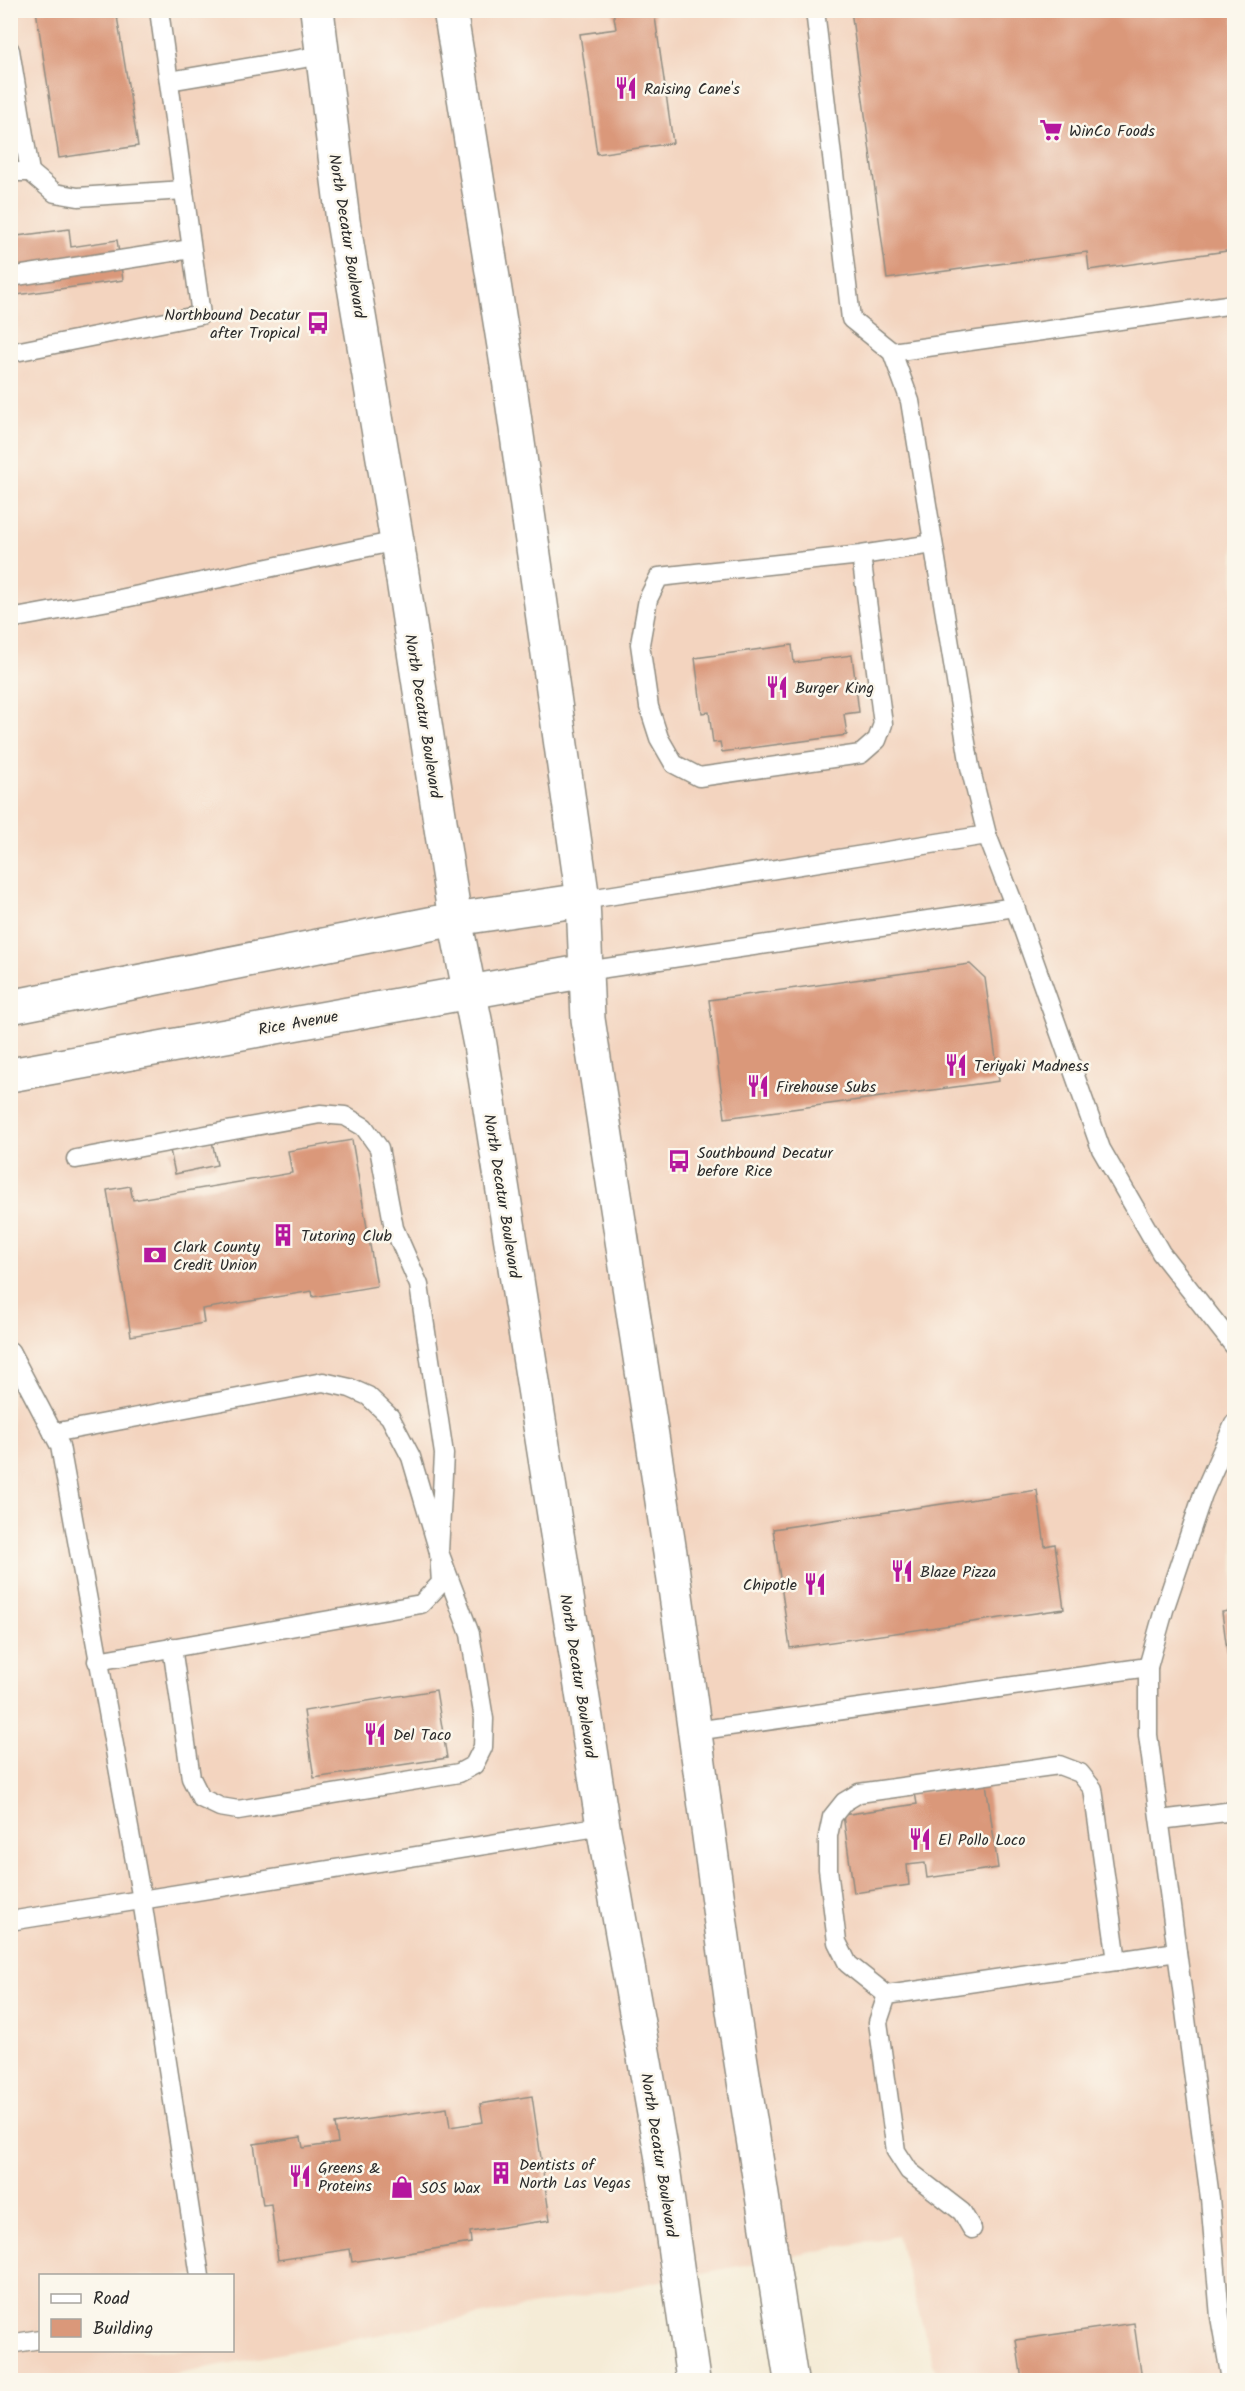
<svg xmlns="http://www.w3.org/2000/svg" width="1245" height="2391" font-family="Kalam,sans-serif">
  <style>
    .built { fill: #f3d4bf; fill-rule: evenodd }
    .building { fill: #da987a }
    .lines { fill: none; stroke-linecap: round; stroke-linejoin: round }
    .service-casing { stroke: #908c81; stroke-width: 21 }
    .tertiary-casing { stroke: #908c81; stroke-width: 36 }
    .primary-casing { stroke: #908c81; stroke-width: 36 }
    .service { stroke: #fff; stroke-width: 18 }
    .tertiary { stroke: #fff; stroke-width: 33 }
    .primary { stroke: #fff; stroke-width: 33 }
    .labels { text-anchor: middle; stroke-width: 5; stroke-linejoin: round; paint-order: stroke }
    .poi-label { font-size: 16px; fill: #2b2b2b; stroke: #fbf7ec; text-anchor: start }
    .street-label { font-size: 16px; fill: #2b2b2b; stroke: #fbf7ec }
  </style>
  <rect width="100%" height="100%" fill="#fbf7ec"/>
  <filter id="ink" filterUnits="userSpaceOnUse"><feTurbulence type="fractalNoise" baseFrequency=".0167" numOctaves="2"/><feDisplacementMap in="SourceGraphic" scale="12" xChannelSelector="R" yChannelSelector="G"/><feConvolveMatrix kernelMatrix="1 2 1 2 8 2 1 2 1" color-interpolation-filters="sRGB"/></filter>
  <filter id="wash" filterUnits="userSpaceOnUse"><feTurbulence type="fractalNoise" baseFrequency=".008" numOctaves="4" result="noise"/><feDisplacementMap in="SourceGraphic" scale="24" xChannelSelector="R" yChannelSelector="G"/><feGaussianBlur stdDeviation="1.35" result="paint"/><feColorMatrix in="noise" values="0 0 0 0 0 0 0 0 0 0 0 0 0 0 0 0 0 1.4 0 .05"/><feComposite in="paint" operator="in"/></filter>
  <g filter="url(#wash)">
    <rect width="100%" height="100%" fill="#f5ecd7"/>
    <path class="built" d="M 11,11 L 1234,11 L 1234,2380 L 938,2380 L 897,2236 L 142,2380 L 11,2380 ZM 40,2276 L 232,2276 L 232,2350 L 40,2350 Z"/>
    <g id="blocks">
      <g class="building">
        <polygon points="36,10 116,10 138,146 59,158"/>
        <polygon points="613,10 654,10 673,143 597,154 580,34 616,29"/>
        <polygon points="851,10 1234,10 1234,250 1089,270 1087,252 887,279"/>
        <polygon points="69,229 71,247 117,240 123,280 10,296 10,237"/>
        <polygon points="792,645 794,663 852,655 859,712 844,714 847,735 722,752 720,742 713,743 709,712 702,713 695,658"/>
        <polygon points="970,964 985,978 999,1081 725,1118 709,1000"/>
        <polygon points="352,1140 377,1286 313,1297 312,1291 202,1309 204,1323 131,1336 107,1190 130,1186 133,1200 292,1173 288,1151"/>
        <polygon points="212,1141 217,1165 175,1174 170,1150"/>
        <polygon points="1037,1490 1045,1546 1055,1544 1064,1609 790,1648 773,1529"/>
        <polygon points="1234,1610 1234,1696 1233,1696 1222,1612"/>
        <polygon points="436,1690 447,1758 314,1778 304,1711"/>
        <polygon points="986,1783 998,1868 927,1878 925,1863 907,1865 909,1885 854,1893 843,1815 917,1804 915,1793"/>
        <polygon points="532,2096 550,2220 470,2232 471,2243 352,2262 350,2249 278,2260 271,2204 263,2205 254,2144 301,2137 303,2148 338,2143 335,2124 447,2108 450,2127 483,2122 480,2104"/>
        <polygon points="1134,2323 1142,2380 1022,2380 1016,2340"/>
      </g>
    </g>
  </g>
  <g filter="url(#ink)">
    <use href="#blocks" fill-opacity="0" stroke="#908c81" stroke-width="1.5"/>
    <g class="lines">
      <g class="service-casing">
        <g id="service">
          <polyline points="815,10 851,319 892,352 910,401 970,767 987,835 1015,907 1101,1149 1161,1253 1234,1346"/>
          <polyline points="10,50 30,172"/>
          <polyline points="169,81 323,55"/>
          <polyline points="10,172 30,172 55,193 78,197 184,190"/>
          <polyline points="10,277 191,249"/>
          <polyline points="892,352 1234,304"/>
          <polyline points="10,353 201,315 159,10"/>
          <polyline points="861,555 883,724 877,740 861,754 699,777 674,764 659,738 649,707 640,644 648,599 659,577 861,555 933,544"/>
          <polyline points="10,619 120,599 397,541"/>
          <polyline points="583,900 987,835"/>
          <polyline points="586,971 1015,907"/>
          <polyline points="76,1159 320,1114 345,1116 364,1127 379,1148 394,1228 419,1285 444,1454 439,1552 441,1583 421,1604 97,1661"/>
          <polyline points="10,1351 60,1446 142,1900 200,2276"/>
          <polyline points="53,1433 323,1382 350,1388 368,1396 390,1417 411,1457 439,1552 470,1634 484,1719 483,1747 474,1765 459,1773 238,1810 220,1807 201,1798 191,1778 172,1647"/>
          <polyline points="695,1731 1148,1667"/>
          <polyline points="1160,1820 1234,1811"/>
          <polyline points="10,1921 603,1826"/>
          <polyline points="887,1995 848,1964 837,1942 828,1869 828,1836 832,1817 844,1802 859,1793 1059,1765 1080,1773 1093,1789 1117,1961"/>
          <polyline points="972,2229 962,2212 909,2171 896,2151 878,2022 887,1995 1177,1952"/>
          <polyline points="10,2344 40,2339"/>
          <polyline points="1231,2380 1220,2317 1210,2198 1148,1735 1148,1667 1164,1610 1203,1494 1234,1424"/>
        </g>
      </g>
      <g class="tertiary-casing">
        <g id="tertiary">
          <polyline points="10,1007 455,919 583,900"/>
          <polyline points="10,1075 586,971"/>
        </g>
      </g>
      <g class="primary-casing">
        <g id="primary">
          <polyline points="317,10 343,221 397,541 455,919 480,1045 603,1826 661,2153 693,2380"/>
          <polyline points="450,10 507,365 583,900 588,1019 672,1566 733,2011 791,2380"/>
        </g>
      </g>
      <use href="#service" class="service"/>
      <use href="#tertiary" class="tertiary"/>
      <use href="#primary" class="primary"/>
    </g>
  </g>
  <defs>
    <g id="restaurant-bare" transform="scale(1.8)"><path d="M-5-6h1v4h1v-4h1v4h1v-4h1v5L-1.5 .5V6h-2V.5L-5-1ZM5-6V6H3V1.5H1.5Q1.5-4 5-6Z" fill="#b5179e" stroke="#fbf7ec" stroke-width="2.5" paint-order="stroke"/></g>
    <g id="supermarket-bare" transform="scale(1.8)"><path d="M-6-5.5h2.5l.6 2H6L4.5 2H-2.5L-4.4-4H-6ZM-1.5 3.2a1.3 1.3 0 1 0 .1 0ZM3 3.2a1.3 1.3 0 1 0 .1 0Z" fill="#b5179e" stroke="#fbf7ec" stroke-width="2.5" paint-order="stroke"/></g>
    <g id="bus-bare" transform="scale(1.8)"><path d="M-5-6H5V4H4V6H2V4H-2V6H-4V4H-5ZM-3.5-4V0h7V-4ZM-3.5 1.2v1.5H-2V1.2ZM2 1.2v1.5H3.5V1.2Z" fill="#b5179e" stroke="#fbf7ec" stroke-width="2.5" paint-order="stroke"/></g>
    <g id="building-bare" transform="scale(1.8)"><path d="M-4-6H4V6H1V3H-1V6H-4ZM-2.5-4.3h1.7v1.8h-1.7ZM.8-4.3h1.7v1.8H.8ZM-2.5-1h1.7V.8h-1.7ZM.8-1h1.7V.8H.8Z" fill="#b5179e" stroke="#fbf7ec" stroke-width="2.5" paint-order="stroke"/></g>
    <g id="bank-bare" transform="scale(1.8)"><path d="M-6-4H6V4H-6ZM0-2.3a2.3 2.3 0 1 0 0 4.6a2.3 2.3 0 1 0 0-4.6Z" fill="#b5179e" stroke="#fbf7ec" stroke-width="2.5" paint-order="stroke"/></g>
    <g id="shop-bare" transform="scale(1.8)"><path d="M-5-2.5h2.3a2.7 3.5 0 0 1 5.4 0H5L5.5 6h-11ZM-1.5-2.5h3a1.5 2.3 0 0 0-3 0Z" fill="#b5179e" stroke="#fbf7ec" stroke-width="2.5" paint-order="stroke"/></g>
  </defs>
  <g fill-rule="evenodd">
    <use href="#restaurant-bare" x="626" y="88"/>
    <use href="#supermarket-bare" x="1051" y="130"/>
    <use href="#bus-bare" x="318" y="323"/>
    <use href="#restaurant-bare" x="777" y="687"/>
    <use href="#restaurant-bare" x="956" y="1065"/>
    <use href="#restaurant-bare" x="758" y="1086"/>
    <use href="#bus-bare" x="679" y="1161"/>
    <use href="#building-bare" x="283" y="1235"/>
    <use href="#bank-bare" x="155" y="1255"/>
    <use href="#restaurant-bare" x="902" y="1571"/>
    <use href="#restaurant-bare" x="815" y="1584"/>
    <use href="#restaurant-bare" x="375" y="1734"/>
    <use href="#restaurant-bare" x="920" y="1839"/>
    <use href="#building-bare" x="501" y="2173"/>
    <use href="#restaurant-bare" x="300" y="2176"/>
    <use href="#shop-bare" x="402" y="2187"/>
  </g>
  <g class="labels">
    <g class="poi-label">
      <text x="644" y="94">Raising Cane's</text>
      <text x="1069" y="136">WinCo Foods</text>
      <text x="300" y="320" text-anchor="end">Northbound Decatur<tspan x="300" dy="18">after Tropical</tspan></text>
      <text x="795" y="693">Burger King</text>
      <text x="974" y="1071">Teriyaki Madness</text>
      <text x="776" y="1092">Firehouse Subs</text>
      <text x="697" y="1158">Southbound Decatur<tspan x="697" dy="18">before Rice</tspan></text>
      <text x="301" y="1241">Tutoring Club</text>
      <text x="173" y="1252">Clark County<tspan x="173" dy="18">Credit Union</tspan></text>
      <text x="920" y="1577">Blaze Pizza</text>
      <text x="797" y="1590" text-anchor="end">Chipotle</text>
      <text x="393" y="1740">Del Taco</text>
      <text x="938" y="1845">El Pollo Loco</text>
      <text x="519" y="2170">Dentists of<tspan x="519" dy="18">North Las Vegas</tspan></text>
      <text x="318" y="2173">Greens &amp;<tspan x="318" dy="18">Proteins</tspan></text>
      <text x="420" y="2193">SOS Wax</text>
    </g>
    <g class="street-label">
      <text transform="translate(348 236) rotate(81)" y="6">North Decatur Boulevard</text>
      <text transform="translate(424 716) rotate(81)" y="6">North Decatur Boulevard</text>
      <text transform="translate(298 1022) rotate(-10)" y="6">Rice Avenue</text>
      <text transform="translate(503 1196) rotate(81)" y="6">North Decatur Boulevard</text>
      <text transform="translate(579 1676) rotate(81)" y="6">North Decatur Boulevard</text>
      <text transform="translate(660 2155) rotate(81)" y="6">North Decatur Boulevard</text>
    </g>
  </g>
  <rect width="1245" height="2391" fill="none" stroke="#fbf7ec" stroke-width="36"/>
  <rect x="39" y="2274" width="195" height="78" fill="#fbf7ec" stroke="#a8a59f" stroke-width="1.5"/>
  <rect x="51" y="2294" width="30" height="9" fill="#ffffff" stroke="#a8a59f" stroke-width="1.5"/>
  <text x="93" y="2304" font-size="18" fill="#2b2b2b">Road</text>
  <rect x="51" y="2319" width="30" height="18" fill="#da987a" stroke="#a8a59f" stroke-width="1.5"/>
  <text x="93" y="2334" font-size="18" fill="#2b2b2b">Building</text>
</svg>
